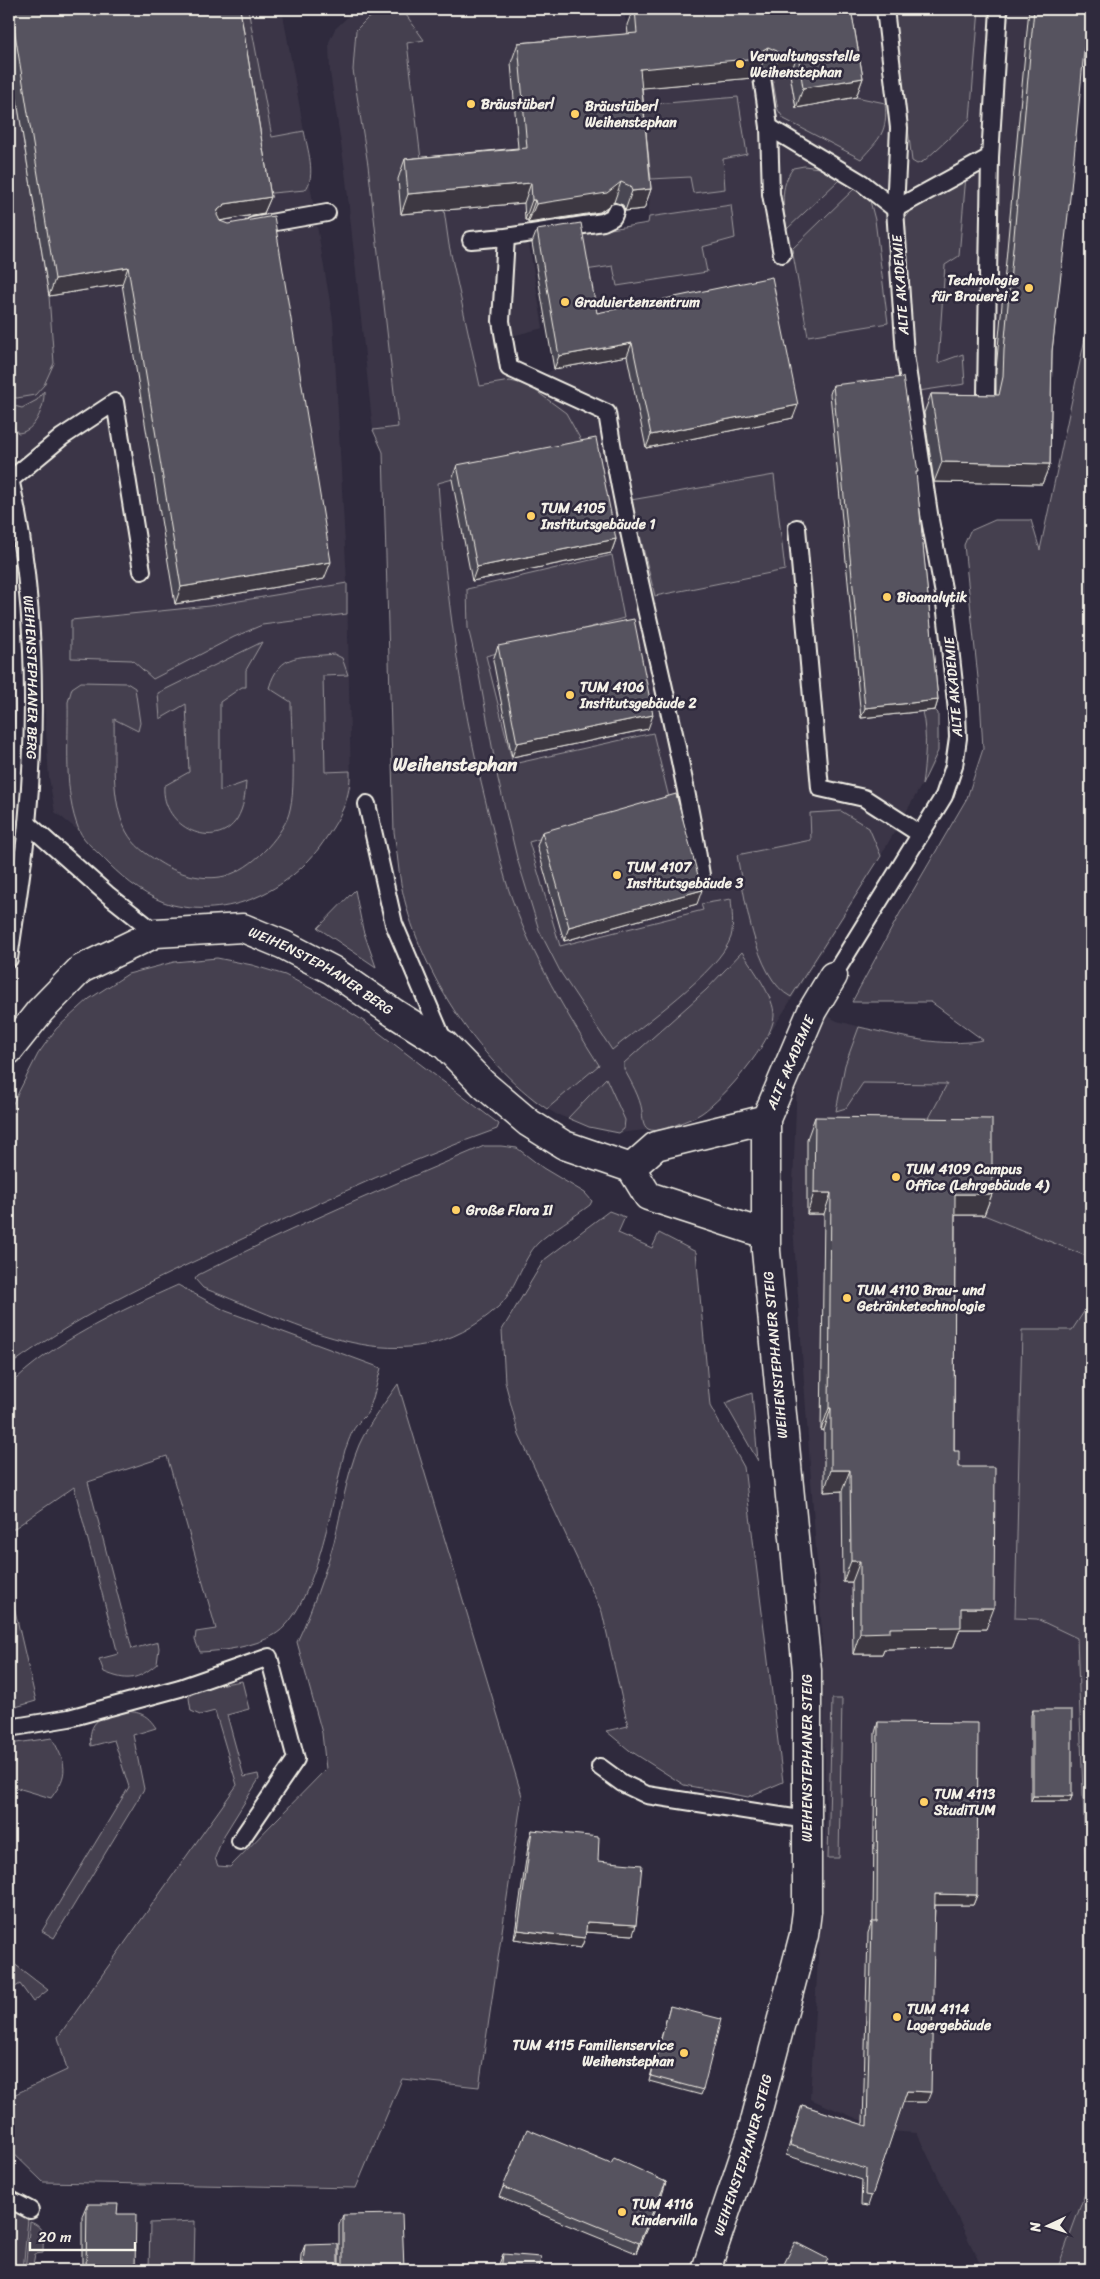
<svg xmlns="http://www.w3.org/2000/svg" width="1100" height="2279" font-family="Sriracha,sans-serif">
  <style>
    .built { fill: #3b3647; fill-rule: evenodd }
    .green { fill: #454050; stroke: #9c989c }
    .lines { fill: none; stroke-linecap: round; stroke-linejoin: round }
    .lane-casing { stroke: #f4f1e8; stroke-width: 20 }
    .street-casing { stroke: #f4f1e8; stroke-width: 31 }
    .lane { stroke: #2f2a3d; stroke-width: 16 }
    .street { stroke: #2f2a3d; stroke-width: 28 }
    .wall { fill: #4a4752; stroke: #f4f1e8 }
    .shaded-wall { fill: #3c3942; stroke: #f4f1e8 }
    .building { fill: #56525f; stroke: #f4f1e8 }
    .poi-dot { fill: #ffd166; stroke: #2f2a3d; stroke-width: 2 }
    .labels { text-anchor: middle; stroke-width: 5; stroke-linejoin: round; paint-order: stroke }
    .poi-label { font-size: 14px; font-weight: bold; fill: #f4f1e8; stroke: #2f2a3d; text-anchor: start }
    .street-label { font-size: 14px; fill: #f4f1e8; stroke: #2f2a3d }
    .district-label { font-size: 19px; font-weight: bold; fill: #f4f1e8; stroke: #2f2a3d }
  </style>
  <rect width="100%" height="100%" fill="#2f2a3d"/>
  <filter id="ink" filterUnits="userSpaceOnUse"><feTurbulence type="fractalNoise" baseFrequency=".02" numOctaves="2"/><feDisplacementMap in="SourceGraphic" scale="10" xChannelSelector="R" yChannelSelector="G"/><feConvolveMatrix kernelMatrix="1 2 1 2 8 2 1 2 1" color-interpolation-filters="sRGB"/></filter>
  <g filter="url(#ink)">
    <g class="built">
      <polygon points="9,9 282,9 304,131 310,185 333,320 347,583 351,787 346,805 320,848 298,871 279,886 255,899 202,908 172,904 139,889 119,873 79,831 55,812 49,778 35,559 9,405 9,397 17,398 49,296 9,52"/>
      <path d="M 356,9 L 623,10 L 627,25 L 779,9 L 1082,9 L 1045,371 L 1042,484 L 929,482 L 913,485 L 935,710 L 938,713 L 940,738 L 936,760 L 865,883 L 760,1049 L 727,1092 L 701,1113 L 671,1127 L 619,1133 L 609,1132 L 589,1127 L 556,1114 L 534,1101 L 484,1051 L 440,989 L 411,922 L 401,885 L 394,832 L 383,452 L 373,430 L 345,170 L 330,72 L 329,42 L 335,29 ZM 643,105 L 651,179 L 648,223 L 532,242 L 554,369 L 528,385 L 480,386 L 510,381 L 515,373 L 508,337 L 543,328 L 525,220 L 644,209 L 637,138 Z"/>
      <polygon points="826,1015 837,1021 914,1040 960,1045 1091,1087 1091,1301 1041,1377 1077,1638 1088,1921 1090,2180 1057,2270 983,2270 917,2133 887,2131 810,2099 826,1816 822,1634 792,1212 797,1080 809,1041"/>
    </g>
    <g class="green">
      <path d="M 231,9 L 248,9 L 272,137 L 304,131 C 307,147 317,177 305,190 L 261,194 Z"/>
      <polygon points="893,9 979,9 970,119 924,161 917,164 912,161"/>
      <path d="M 387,11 L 404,12 L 424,40 L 407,43 L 423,176 L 401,214 L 444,210 L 449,245 L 480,386 L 510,381 L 528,385 L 566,413 L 583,444 L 438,483 C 446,599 462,714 492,826 C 498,850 503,875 512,899 C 533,957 566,1013 599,1065 L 547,1109 C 477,1061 417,967 401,884 C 398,867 397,849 394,832 L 383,452 L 373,430 L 398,427 L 368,165 L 353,70 L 356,30 L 368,18 Z"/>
      <polygon points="9,52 49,296 54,363 44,385 35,395 17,398 9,397 9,335 13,333 9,308"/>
      <path d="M 790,75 L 796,108 L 856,97 L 885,103 C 888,132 880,138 861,159 L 784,119 L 778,110 L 772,76 Z"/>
      <polygon points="738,97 747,154 723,159 725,189 693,193 690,177 651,179 643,105"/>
      <polygon points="967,164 959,256 945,265 938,363 963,354 965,384 919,391 896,226 955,168"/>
      <path d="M 804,166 L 819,168 L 839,180 L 787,229 C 783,206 779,188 793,168 Z"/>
      <polygon points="855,188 869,197 875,220 888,323 808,336 792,249"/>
      <polygon points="731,205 735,238 702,247 707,272 617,286 613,266 585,270 579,234 648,223 649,217"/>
      <path d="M 1091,310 L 1091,1258 L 984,1215 L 985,1140 L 928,1120 L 947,1084 L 863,1083 L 846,1108 L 836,1111 L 845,1065 L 859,1027 C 900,1036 941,1048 983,1040 L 931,1002 L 852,1002 L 900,913 L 967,798 L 983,749 L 980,697 L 964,545 L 970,531 L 995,520 L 1031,520 L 1040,550 Z"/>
      <path d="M 44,391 C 45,407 35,432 18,433 L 14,428 L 9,401 L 14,406 L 22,408 L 37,400 Z"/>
      <polygon points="774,475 785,570 655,596 631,500"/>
      <path d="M 612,555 L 624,618 L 486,656 L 513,764 L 653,733 L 670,802 L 529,842 L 560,946 L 703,910 L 701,904 L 731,899 C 732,912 734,925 731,937 C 720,971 641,1026 612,1050 L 561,973 L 539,930 L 517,858 L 498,779 L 478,669 L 468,628 L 467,589 Z"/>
      <polygon points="347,583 347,614 262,625 234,637 153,679 132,660 71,658 71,620 209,606"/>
      <polygon points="9,590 15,712 9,819"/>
      <path d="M 262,642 L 246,670 L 246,687 L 242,687 L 220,702 L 220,791 L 246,782 C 245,795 244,807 237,819 C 216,852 161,828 164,786 L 189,772 L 186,704 L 160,719 L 158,693 Z"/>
      <path d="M 334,654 L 342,658 L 348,675 L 323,676 L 325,772 L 350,771 C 351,797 341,816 326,838 C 294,888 233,919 173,905 C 149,899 126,881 109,864 C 100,854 84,842 79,830 C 63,792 69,742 68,702 L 72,688 L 81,682 L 127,683 L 135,688 L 140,723 L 138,731 L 114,719 C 115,755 110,799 126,831 C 134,846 146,854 159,862 C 176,873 199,880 220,877 C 247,873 276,843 287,819 C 298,794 291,732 291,702 L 269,688 C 280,651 301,658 334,654 Z"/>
      <path d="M 935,710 L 938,713 L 938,751 L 922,785 C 925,760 928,737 922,711 Z"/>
      <path d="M 841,811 L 869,828 L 881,856 L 791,997 C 754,978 744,892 737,855 L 811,840 L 810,813 Z"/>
      <polygon points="355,890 363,930 376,967 318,928"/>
      <path d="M 742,952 C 752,967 775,998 774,1016 C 773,1042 723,1099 702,1113 C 695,1118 685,1121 678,1124 C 670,1128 656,1133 648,1129 C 642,1125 643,1117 642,1111 C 640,1097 631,1082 624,1069 L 624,1063 L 706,990 Z"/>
      <path d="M 217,958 L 252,965 L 285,975 L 325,996 L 365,1022 L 499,1124 L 497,1129 C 415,1158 336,1195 257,1232 C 172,1272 85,1310 9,1366 L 9,1111 L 38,1054 L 56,1029 L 89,999 L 128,974 L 174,962 Z"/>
      <polygon points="606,1078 625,1120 624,1129 619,1133 589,1127 568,1118"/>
      <path d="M 484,1146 L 501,1146 L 517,1148 L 543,1168 L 585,1193 L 592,1201 L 590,1205 C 574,1217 553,1229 538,1243 C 522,1259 514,1294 498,1307 C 405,1391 300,1324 203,1288 L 195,1279 L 198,1275 C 291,1227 388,1187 484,1146 Z"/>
      <polygon points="609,1211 625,1217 618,1233 652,1248 659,1233 696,1252 710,1406 744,1467 783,1782 748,1797 684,1785 629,1750 606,1731 628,1726 602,1612 519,1435 505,1382 502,1330 544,1260"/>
      <path d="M 178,1285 L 226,1311 L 381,1368 C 377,1382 374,1398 368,1412 C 365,1417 359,1421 356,1426 C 351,1432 348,1443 345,1450 C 333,1496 316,1611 274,1635 C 253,1647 224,1651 200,1652 L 195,1640 L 196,1632 L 216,1629 L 167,1456 L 88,1482 L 132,1649 L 158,1642 L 159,1648 L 157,1664 C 137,1680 128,1682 104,1672 L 99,1659 L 118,1654 L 74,1487 L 9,1532 L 9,1386 C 50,1343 124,1309 178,1285 Z"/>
      <polygon points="1091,1301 1091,2270 1057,2270 1090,2180 1088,1921 1077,1638 1037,1619 1015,1618 1022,1330 1072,1330"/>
      <path d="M 398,1384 L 522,1796 L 479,2087 L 402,2079 L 356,2188 L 43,2182 L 9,2149 L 9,2097 L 67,2070 L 58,2037 L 237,1785 L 215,1711 L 200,1715 L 191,1711 L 189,1698 L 193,1689 L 242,1681 L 249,1709 L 227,1715 L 244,1777 L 258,1774 L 259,1779 L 223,1837 L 215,1858 L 218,1866 L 230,1867 L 326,1769 L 322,1733 L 297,1642 C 312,1610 324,1576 334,1542 C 342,1510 346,1476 359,1445 C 369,1423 384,1404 398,1384 Z"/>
      <polygon points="752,1393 758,1461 725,1403"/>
      <polygon points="9,1585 36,1701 9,1709"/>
      <polygon points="832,1699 842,1699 839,1858 828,1858"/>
      <path d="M 124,1711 C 140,1712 147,1714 156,1728 L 133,1735 L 144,1789 L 54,1938 L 42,1931 L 129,1787 L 114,1740 L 91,1746 C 87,1720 102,1716 124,1711 Z"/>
      <path d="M 52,1738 C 66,1764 70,1773 51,1798 L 11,1786 L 9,1793 L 9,1744 Z"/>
      <polygon points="9,1962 13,1963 48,1990 33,2002 20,1984 9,1991"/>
      <polygon points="9,2209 28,2219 23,2270 9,2270"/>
      <polygon points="195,2221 194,2270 149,2270 150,2223"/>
      <path d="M 30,2222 C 46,2227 43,2239 43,2253 L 35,2254 L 32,2270 L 25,2270 Z"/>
    </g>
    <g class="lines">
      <g class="lane-casing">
        <g id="lane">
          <polyline points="762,77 769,127"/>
          <polyline points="253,226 327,213"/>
          <path d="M 506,237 L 501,321 L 509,368 L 607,413 C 631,568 677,720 701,875"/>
          <polyline points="471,240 506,237 603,222 613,217 615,212"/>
          <polyline points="782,254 771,194 769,127 862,183 895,209 990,157 999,9"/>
          <polyline points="986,396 990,157"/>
          <path id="s1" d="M 9,474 C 35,585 38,710 27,824 C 23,869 15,914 9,959"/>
          <polyline points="10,480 62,437 115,402 142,571"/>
          <polyline points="797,528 820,788 864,798 920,834"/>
          <polyline points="367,804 394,924 445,1044"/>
          <polyline points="27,823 107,894 156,933"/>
          <polyline points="833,976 944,796 954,766 958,738 957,711 944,594 930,520 905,355 895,209 899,128 885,9"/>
          <polyline points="9,1728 69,1718 180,1688 269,1657 296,1759 240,1841"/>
          <polyline points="600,1767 622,1783 647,1795 807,1820"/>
          <polyline points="9,2199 30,2210"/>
        </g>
      </g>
      <g class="street-casing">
        <g id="street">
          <path id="s2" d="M 9,1050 L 40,1011 L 81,969 L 156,933 L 243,928 L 284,945 L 332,970 L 394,1013 L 445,1045 L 483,1084 L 529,1123 L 564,1145 L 631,1168 L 648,1196 L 765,1234"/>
          <polyline points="631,1168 656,1146 766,1119"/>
          <path id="s3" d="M 706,2270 L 751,2136 L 804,1935 L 807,1911 L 807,1670 L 766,1251 L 766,1119 L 812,1011 L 833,976"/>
        </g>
      </g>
      <use href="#lane" class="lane"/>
      <use href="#street" class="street"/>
    </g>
    <g class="wall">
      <polygon points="9,9 240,9 271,197 264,213 220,221 324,579 175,604 122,284 49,296 9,52"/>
      <polygon points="633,9 851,9 863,78 856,97 796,108 790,74 772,76 770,70 761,67 756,69 752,78 642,88 651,189 644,209 625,211 623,205 614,202 600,212 528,223 528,220 525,220 524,203 401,214 398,179 405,159 518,148 511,63 518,43 628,34 627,25"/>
      <polygon points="1029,9 1088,9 1052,351 1050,464 1042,484 934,482 924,413 931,394 996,395 996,370"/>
      <polygon points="537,230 597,313 793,418 646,448 627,356 554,369 532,243"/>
      <polygon points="833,385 916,476 938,700 935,710 861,718 830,394"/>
      <polygon points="457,465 616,539 611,553 472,581 452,479"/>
      <polygon points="498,646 648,729 512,757 493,660"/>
      <polygon points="542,832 697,904 564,941 537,846"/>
      <polygon points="815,1117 992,1194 984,1215 955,1215 954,1451 959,1467 986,1629 960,1629 953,1648 884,1649 882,1654 853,1654 852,1582 843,1582 842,1491 824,1492 824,1430 821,1430 824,1214 807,1214 807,1139"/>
      <polygon points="1033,1710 1072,1796 1070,1801 1031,1801 1031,1715"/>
      <polygon points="878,1722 977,1895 973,1905 935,1905 927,2102 903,2102 868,2206 861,2205 862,2180 786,2155 802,2105 863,2125 868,1933 872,1922 873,1922 875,1733"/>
      <polygon points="532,1830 598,1861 633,1935 586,1932 585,1938 581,1948 514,1939 529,1840"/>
      <polygon points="670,2006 703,2090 701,2095 649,2081"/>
      <polygon points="611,2164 666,2182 636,2253 499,2197 503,2187"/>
      <polygon points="87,2204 117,2214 135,2270 82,2270 82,2216"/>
      <polygon points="343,2215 404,2270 339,2270 339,2225"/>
      <polygon points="305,2245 338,2270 300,2270 301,2255"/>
      <polygon points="503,2254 539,2270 499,2270 499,2264"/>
    </g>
    <g class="shaded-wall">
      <polygon points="768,47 761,67 756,69 752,78 633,89 640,69 763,50"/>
      <polygon points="798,54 790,74 772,76 779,56"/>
      <polygon points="863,78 856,97 796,108 803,88"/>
      <polygon points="621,182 614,202 600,212 528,223 536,204"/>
      <polygon points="531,183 524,203 401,214 408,194"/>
      <polygon points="651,189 644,209 625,211 632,191"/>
      <polygon points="271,197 264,213 219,221 212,227 218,210 225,204"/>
      <polygon points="532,200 535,200 528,220 525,220"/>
      <polygon points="128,267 122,284 49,296 55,279"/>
      <polygon points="632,343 627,356 554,369 559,356"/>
      <polygon points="798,405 793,418 646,448 651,435"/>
      <polygon points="942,462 1050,464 1042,484 934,482"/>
      <polygon points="616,539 611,553 472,581 477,567"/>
      <polygon points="331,562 324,579 175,604 181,587"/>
      <polygon points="938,700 935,710 861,718 865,708"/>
      <polygon points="653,715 648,729 512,757 517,743"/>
      <polygon points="702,890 697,904 564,941 569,927"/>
      <polygon points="814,1193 831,1193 824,1214 807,1214"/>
      <polygon points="955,1194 992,1194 984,1215 947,1215"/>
      <polygon points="829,1408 831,1408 824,1430 821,1430"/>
      <polygon points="831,1470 850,1470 842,1491 824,1492"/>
      <polygon points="851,1561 860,1561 852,1582 843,1582"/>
      <polygon points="961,1608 994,1608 986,1629 960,1629 953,1648 884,1649 882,1654 853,1654 860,1633 890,1628"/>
      <polygon points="1033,1796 1072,1796 1070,1801 1031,1801"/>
      <polygon points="935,1894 977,1895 973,1905 932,1905"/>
      <polygon points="587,1922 636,1925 633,1935 584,1932"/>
      <polygon points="518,1930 585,1938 581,1948 514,1939"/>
      <polygon points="907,2091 931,2092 927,2102 903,2102"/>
      <polygon points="666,2182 663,2192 636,2253 639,2243"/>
      <polygon points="343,2269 404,2270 342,2270"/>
    </g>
    <g class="building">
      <polygon points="11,9 240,9 271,197 225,204 218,210 217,215 220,221 228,224 274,216 331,562 181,587 128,267 55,279"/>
      <polygon points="635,9 851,9 863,78 803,88 798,54 779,56 777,51 768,47 763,50 759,58 640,69 651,189 632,191 630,186 621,182 607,193 536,204 535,200 532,200 531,183 408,194 405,159 527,148 518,43 637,33"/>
      <polygon points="1034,9 1088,9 1071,189 1052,351 1050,464 942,462 931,394 999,395 1003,377 1004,350"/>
      <polygon points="581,223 597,313 772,277 798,405 651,435 632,343 559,356 537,230"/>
      <polygon points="903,377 918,472 916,472 938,700 865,708 833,385"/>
      <polygon points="596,438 616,539 477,567 457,465"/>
      <polygon points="634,619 653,715 517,743 498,646"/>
      <polygon points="676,794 702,890 569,927 542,832"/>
      <polygon points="815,1117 992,1119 992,1194 955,1194 954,1451 959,1451 959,1467 995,1467 994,1608 961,1608 961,1627 890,1628 890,1632 860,1633 860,1561 851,1561 850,1470 831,1470 831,1408 829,1408 831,1193 814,1193"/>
      <rect x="1033" y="1710" width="39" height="86"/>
      <polygon points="878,1722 978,1723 977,1895 935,1894 931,2092 907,2091 872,2196 865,2195 866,2169 790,2145 802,2105 867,2126 872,1922 877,1922"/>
      <polygon points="532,1830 599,1837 598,1861 642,1865 636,1925 587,1922 585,1938 518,1930"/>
      <polygon points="670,2006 721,2019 703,2090 651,2076"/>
      <polygon points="527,2129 611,2164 614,2158 666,2182 639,2243 503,2187"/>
      <polygon points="87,2204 118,2204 117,2214 136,2214 135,2270 86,2270"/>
      <polygon points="402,2214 404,2270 343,2269 343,2215"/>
      <polygon points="795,2242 828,2259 822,2270 781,2270"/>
      <polygon points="338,2244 338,2270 302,2270 305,2245"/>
      <polygon points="503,2254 541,2257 539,2270 501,2270"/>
    </g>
  </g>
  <g class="poi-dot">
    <circle cx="740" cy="64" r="5"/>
    <circle cx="471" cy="104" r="5"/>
    <circle cx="575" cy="114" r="5"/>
    <circle cx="1029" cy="288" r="5"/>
    <circle cx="565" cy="302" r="5"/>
    <circle cx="531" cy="516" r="5"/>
    <circle cx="887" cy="597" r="5"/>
    <circle cx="570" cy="695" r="5"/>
    <circle cx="617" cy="875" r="5"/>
    <circle cx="896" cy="1177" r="5"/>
    <circle cx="456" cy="1210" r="5"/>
    <circle cx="847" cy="1298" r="5"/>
    <circle cx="924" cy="1802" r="5"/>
    <circle cx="897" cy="2017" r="5"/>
    <circle cx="684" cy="2053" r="5"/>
    <circle cx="622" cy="2212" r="5"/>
  </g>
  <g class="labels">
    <g class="poi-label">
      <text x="750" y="61">Verwaltungsstelle<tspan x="750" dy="16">Weihenstephan</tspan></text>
      <text x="481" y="109">Bräustüberl</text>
      <text x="585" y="111">Bräustüberl<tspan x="585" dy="16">Weihenstephan</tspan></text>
      <text x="1019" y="285" text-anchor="end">Technologie<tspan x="1019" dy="16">für Brauerei 2</tspan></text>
      <text x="575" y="307">Graduiertenzentrum</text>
      <text x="541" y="513">TUM 4105<tspan x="541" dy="16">Institutsgebäude 1</tspan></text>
      <text x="897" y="602">Bioanalytik</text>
      <text x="580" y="692">TUM 4106<tspan x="580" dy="16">Institutsgebäude 2</tspan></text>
      <text x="627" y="872">TUM 4107<tspan x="627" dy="16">Institutsgebäude 3</tspan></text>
      <text x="906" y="1174">TUM 4109 Campus<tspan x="906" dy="16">Office (Lehrgebäude 4)</tspan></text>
      <text x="466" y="1215">Große Flora II</text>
      <text x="857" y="1295">TUM 4110 Brau- und<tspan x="857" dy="16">Getränketechnologie</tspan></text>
      <text x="934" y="1799">TUM 4113<tspan x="934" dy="16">StudiTUM</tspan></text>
      <text x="907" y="2014">TUM 4114<tspan x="907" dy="16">Lagergebäude</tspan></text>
      <text x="674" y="2050" text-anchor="end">TUM 4115 Familienservice<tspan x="674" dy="16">Weihenstephan</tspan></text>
      <text x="632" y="2209">TUM 4116<tspan x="632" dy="16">Kindervilla</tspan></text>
    </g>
    <g class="street-label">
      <text transform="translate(900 285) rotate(-94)" y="5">ALTE AKADEMIE</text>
      <text dy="5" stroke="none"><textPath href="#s1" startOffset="205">WEIHENSTEPHANER BERG</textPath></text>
      <text transform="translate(953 687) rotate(-95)" y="5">ALTE AKADEMIE</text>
      <text dy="5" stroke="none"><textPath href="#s2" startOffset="368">WEIHENSTEPHANER BERG</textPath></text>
      <text dy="5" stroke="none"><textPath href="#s3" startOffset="1229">ALTE AKADEMIE</textPath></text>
      <text transform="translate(775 1355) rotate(-95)" y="5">WEIHENSTEPHANER STEIG</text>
      <text transform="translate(807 1758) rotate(-90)" y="5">WEIHENSTEPHANER STEIG</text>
      <text dy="5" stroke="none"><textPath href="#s3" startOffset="121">WEIHENSTEPHANER STEIG</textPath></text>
    </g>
    <g class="district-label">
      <text x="455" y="771">Weihenstephan</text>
    </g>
  </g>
  <rect width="1100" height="2279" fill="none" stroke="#2f2a3d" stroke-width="30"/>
  <rect x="15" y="15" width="1070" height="2249" fill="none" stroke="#f4f1e8" stroke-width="2" filter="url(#ink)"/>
  <g transform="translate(1048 2226) rotate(266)" stroke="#2f2a3d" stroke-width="4" paint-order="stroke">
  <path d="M0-4L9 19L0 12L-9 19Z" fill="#f4f1e8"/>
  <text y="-8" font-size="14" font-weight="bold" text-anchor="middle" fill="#f4f1e8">N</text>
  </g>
  <path d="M30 2242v8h105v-8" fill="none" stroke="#f4f1e8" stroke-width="2.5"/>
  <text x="38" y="2242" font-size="15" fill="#f4f1e8" stroke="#2f2a3d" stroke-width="4" paint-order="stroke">20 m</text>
</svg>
